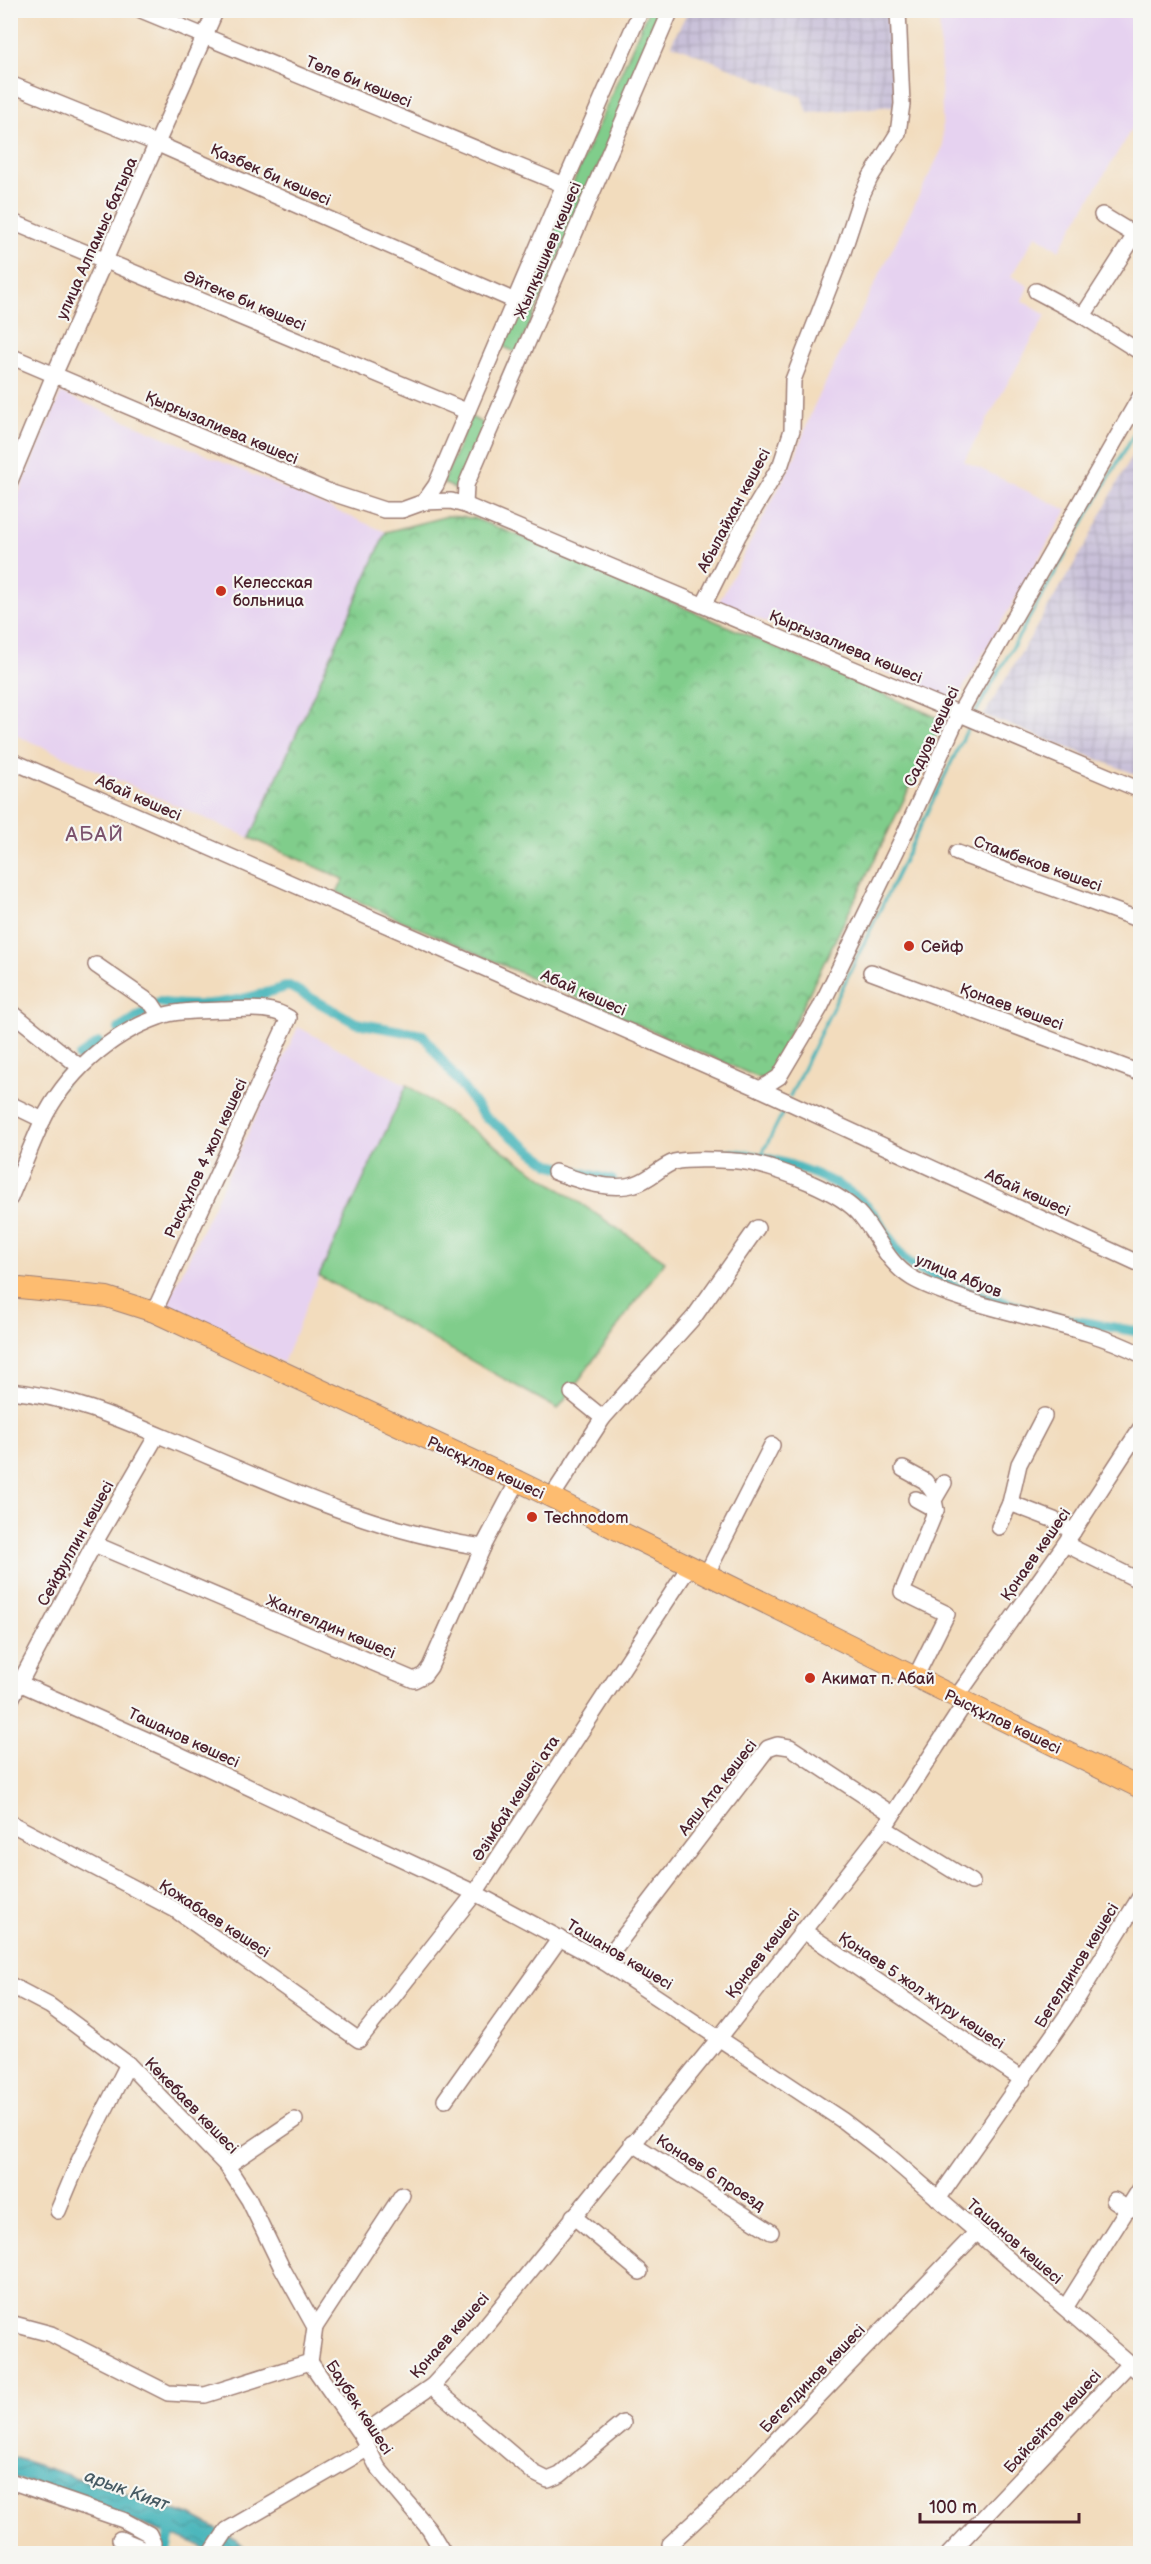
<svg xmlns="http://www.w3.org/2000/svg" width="1151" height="2564" font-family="'Balsamiq Sans',sans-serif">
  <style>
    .built { fill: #e6d2f0 }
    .industrial { fill: url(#industrial-grid) }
    .grass { fill: #80cd8b; stroke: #65765b; stroke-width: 1.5 }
    .park { fill: url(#park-crowns); stroke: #65765b; stroke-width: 1.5 }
    .water { fill: url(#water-waves); stroke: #466872; stroke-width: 1.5 }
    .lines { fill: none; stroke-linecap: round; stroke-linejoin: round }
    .stream { stroke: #41b2b8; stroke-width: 3 }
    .canal { stroke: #41b2b8; stroke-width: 10 }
    .minor-casing { stroke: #9e7e74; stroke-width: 18 }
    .major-casing { stroke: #9e7e74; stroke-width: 22 }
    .minor { stroke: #fff; stroke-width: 15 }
    .major { stroke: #fdbc70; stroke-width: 20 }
    .poi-dot { fill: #c8321e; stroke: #f6f6f2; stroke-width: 2 }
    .labels { text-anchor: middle; stroke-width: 4.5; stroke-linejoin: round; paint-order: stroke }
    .street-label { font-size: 16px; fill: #4a1f2b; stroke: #f6f6f2 }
    .poi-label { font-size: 16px; fill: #4a1f2b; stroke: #f6f6f2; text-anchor: start }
    .water-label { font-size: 18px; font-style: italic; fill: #465a63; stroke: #f6f6f2 }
    .quarter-label { font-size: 20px; letter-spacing: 1.5px; fill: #7b526d; stroke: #f6f6f2 }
  </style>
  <defs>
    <pattern id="industrial-grid" width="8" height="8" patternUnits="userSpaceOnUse" patternTransform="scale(1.5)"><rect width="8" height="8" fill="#c8bfd8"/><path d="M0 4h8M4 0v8" fill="none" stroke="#ada4ba"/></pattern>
    <pattern id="park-crowns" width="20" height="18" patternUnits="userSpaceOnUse" patternTransform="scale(1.5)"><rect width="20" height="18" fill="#80cd8b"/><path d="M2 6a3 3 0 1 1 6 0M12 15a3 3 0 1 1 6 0" fill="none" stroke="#6ba672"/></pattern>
    <pattern id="water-waves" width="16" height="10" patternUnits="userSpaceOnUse" patternTransform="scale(1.5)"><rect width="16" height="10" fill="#41b2b8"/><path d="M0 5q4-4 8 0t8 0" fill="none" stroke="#389096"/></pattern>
  </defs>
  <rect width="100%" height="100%" fill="#f6f6f2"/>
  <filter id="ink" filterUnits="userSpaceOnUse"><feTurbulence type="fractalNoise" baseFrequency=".0167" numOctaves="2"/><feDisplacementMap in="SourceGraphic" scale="12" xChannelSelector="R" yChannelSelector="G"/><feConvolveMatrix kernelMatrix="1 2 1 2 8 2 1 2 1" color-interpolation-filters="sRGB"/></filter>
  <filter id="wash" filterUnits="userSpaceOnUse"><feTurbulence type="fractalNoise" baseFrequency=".008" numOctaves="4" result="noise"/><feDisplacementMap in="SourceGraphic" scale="24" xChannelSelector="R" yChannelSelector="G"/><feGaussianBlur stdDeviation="1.35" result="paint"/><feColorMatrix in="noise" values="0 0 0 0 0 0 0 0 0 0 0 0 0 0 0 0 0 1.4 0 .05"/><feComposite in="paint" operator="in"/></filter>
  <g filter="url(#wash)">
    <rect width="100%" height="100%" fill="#f2dcbd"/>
    <g class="built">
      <polygon points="939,11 1140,11 1140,115 1059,250 1036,235 1011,276 1028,286 1022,301 1046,315 964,461 1067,510 955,702 719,602 795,457 813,408 943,147"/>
      <polygon points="61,393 386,532 250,838 11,733 11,512"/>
      <polygon points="298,1027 407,1085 319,1276 283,1363 167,1304"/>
    </g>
    <g class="industrial">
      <polygon points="688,11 889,11 895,106 808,113 802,97 671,44"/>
      <polygon points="1140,439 1140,776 984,715 1086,544"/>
    </g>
    <g class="grass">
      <polygon points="648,11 666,11 517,353 502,346"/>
      <polygon points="471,417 486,425 456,489 443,483"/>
      <polygon points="407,1085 665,1261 558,1409 319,1276"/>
    </g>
    <polygon class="park" points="448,516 473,518 517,535 943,720 766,1081 337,892 344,879 250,838 386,532"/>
    <polygon class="water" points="10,2456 190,2515 236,2540 250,2553 210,2553 200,2546 11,2476"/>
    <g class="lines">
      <g class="stream">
        <polyline points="976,712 1140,423"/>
        <polyline points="790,1096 968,728"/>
        <polyline points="761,1156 783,1112"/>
      </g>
      <g class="canal">
        <path d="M 159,1002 C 201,1011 249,999 289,986 L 356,1023 L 423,1035 L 484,1116 L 551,1165 L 612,1180"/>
        <polyline points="119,1029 146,1011"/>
        <polyline points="79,1057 99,1043"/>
        <polyline points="59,1085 68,1069"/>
        <path d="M 724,1153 C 769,1154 844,1177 873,1213 C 888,1231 894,1254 915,1267 C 951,1289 996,1299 1035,1312"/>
        <polyline points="1053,1317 1140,1332"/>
        <polyline points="167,2548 172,2523"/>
      </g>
    </g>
  </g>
  <g filter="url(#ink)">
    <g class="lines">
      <g class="minor-casing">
        <g id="minor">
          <polyline points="141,10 564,185"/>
          <polyline points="10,84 158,144 515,301"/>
          <polyline points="1102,215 1140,238"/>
          <polyline points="10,221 466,411"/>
          <polyline points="1036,291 1083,316 1140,352"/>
          <polyline points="1083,316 1135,235"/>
          <polyline points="10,356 332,493 384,510 402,510 424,502 451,501 465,505 1140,790"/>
          <polyline points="10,481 54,375 216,10"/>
          <polyline points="424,502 436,485 564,185 641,10"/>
          <polyline points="465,505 466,485 671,10"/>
          <polyline points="704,604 738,536 781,464 792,430 793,380 843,252 861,197 870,178 898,133 902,104 898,10"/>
          <polyline points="10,760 760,1089 1140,1264"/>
          <polyline points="957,853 1140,920"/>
          <polyline points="96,965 152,1004 160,1016"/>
          <polyline points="871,972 1140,1073"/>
          <polyline points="10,1011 80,1067"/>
          <polyline points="760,1089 779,1077 820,1008 905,833 959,714 1140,397"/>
          <polyline points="10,1104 43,1120"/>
          <path d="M 555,1172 C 578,1180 610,1192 635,1184 C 650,1180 660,1167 674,1162 C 688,1158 737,1160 751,1163 C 782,1170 841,1191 861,1216 C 879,1238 887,1263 912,1278 C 929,1288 949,1294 967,1300 C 1022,1318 1091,1328 1140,1354"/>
          <path d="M 10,1198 C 21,1172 31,1146 42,1122 C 65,1074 109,1035 159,1017 C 176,1010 203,1011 222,1010 C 244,1010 270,1005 289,1018 L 154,1312"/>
          <path d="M 10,1391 C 74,1397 129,1423 187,1447 C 283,1488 380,1533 483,1547"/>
          <polyline points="572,1393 603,1418"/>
          <polyline points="903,1469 925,1481 936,1496"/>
          <polyline points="551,1498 603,1418 694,1317 757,1228"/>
          <polyline points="916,1499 936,1510"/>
          <polyline points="1010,1503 1054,1520 1073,1532"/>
          <polyline points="999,1527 1010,1503 1019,1464 1044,1416"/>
          <polyline points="94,1544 414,1680 424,1675 430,1667 483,1547 518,1481"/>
          <polyline points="1065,1544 1140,1581"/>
          <polyline points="706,1575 772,1445"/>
          <polyline points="915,1678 947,1614 902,1592 936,1510 934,1500 944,1483"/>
          <polyline points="10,1679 165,1748 475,1893 604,1962 842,2120 890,2157 1140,2373"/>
          <polyline points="956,1698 1065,1544 1140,1429"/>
          <polyline points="10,1701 94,1544 157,1435"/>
          <polyline points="10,1823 174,1909 359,2040 475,1893 689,1567"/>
          <polyline points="884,1828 972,1882"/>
          <polyline points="802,1930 1023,2080"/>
          <polyline points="604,1962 768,1748 777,1745 790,1747 892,1814"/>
          <polyline points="10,1985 50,2006 128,2064 227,2166 249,2200 280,2264 315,2327 310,2362"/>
          <polyline points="445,2100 560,1938"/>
          <polyline points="632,2143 771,2232"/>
          <polyline points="227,2166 295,2120"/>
          <polyline points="938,2199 1067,2015 1140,1897"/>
          <polyline points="1114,2200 1129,2210"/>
          <polyline points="58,2211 79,2161 128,2064"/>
          <polyline points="573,2216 640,2272"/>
          <polyline points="1065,2308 1140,2189"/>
          <polyline points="10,2323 51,2334 168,2393 205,2395 310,2362"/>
          <polyline points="315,2327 402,2195"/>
          <polyline points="310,2362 361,2435 378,2468 429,2529 444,2554"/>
          <polyline points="432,2386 534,2473 548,2480 560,2475 623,2423"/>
          <polyline points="361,2435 432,2386 470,2345 720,2037 884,1828 965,1703"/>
          <polyline points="10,2481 123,2520 149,2534 153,2543 151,2551"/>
          <polyline points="120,2539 157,2554"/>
          <polyline points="670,2544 725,2493 976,2233"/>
          <polyline points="211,2554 227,2530 367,2449"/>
          <polyline points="949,2554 1129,2364"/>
        </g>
      </g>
      <g class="major-casing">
        <polyline id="major" points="10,1287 107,1297 154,1312 518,1481 1140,1788"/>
      </g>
      <use href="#minor" class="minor"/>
      <use href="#major" class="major"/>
    </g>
  </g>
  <g class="poi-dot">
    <circle cx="221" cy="591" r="6"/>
    <circle cx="909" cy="946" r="6"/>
    <circle cx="532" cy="1517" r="6"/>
    <circle cx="810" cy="1678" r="6"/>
  </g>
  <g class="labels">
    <g class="street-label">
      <text transform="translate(359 81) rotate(22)" y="6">Төле би көшесі</text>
      <text transform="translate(271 174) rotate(24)" y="6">Қазбек би көшесі</text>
      <text transform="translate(96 238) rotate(-66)" y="6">улица Алпамыс батыра</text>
      <text transform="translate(547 250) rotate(-67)" y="6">Жылқышиев көшесі</text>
      <text transform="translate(245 300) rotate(23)" y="6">Әйтеке би көшесі</text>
      <text transform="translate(222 427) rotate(23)" y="6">Қырғызалиева көшесі</text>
      <text transform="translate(733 510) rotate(-62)" y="6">Абылайхан көшесі</text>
      <text transform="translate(846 646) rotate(23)" y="6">Қырғызалиева көшесі</text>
      <text transform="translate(931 736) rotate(-65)" y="6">Садуов көшесі</text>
      <text transform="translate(139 797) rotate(24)" y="6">Абай көшесі</text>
      <text transform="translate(1038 863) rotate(20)" y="6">Стамбеков көшесі</text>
      <text transform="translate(584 992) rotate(24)" y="6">Абай көшесі</text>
      <text transform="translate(1012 1006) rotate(20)" y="6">Қонаев көшесі</text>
      <text transform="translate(205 1158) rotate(-65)" y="6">Рысқұлов 4 жол көшесі</text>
      <text transform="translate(1028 1192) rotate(25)" y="6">Абай көшесі</text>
      <text transform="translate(959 1275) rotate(22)" y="6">улица Абуов</text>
      <text transform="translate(486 1467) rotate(25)" y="6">Рысқұлов көшесі</text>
      <text transform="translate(75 1543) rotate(-61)" y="6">Сейфуллин көшесі</text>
      <text transform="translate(1035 1554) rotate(-55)" y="6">Қонаев көшесі</text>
      <text transform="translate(331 1626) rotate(23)" y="6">Жангелдин көшесі</text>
      <text transform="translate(1003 1721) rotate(26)" y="6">Рысқұлов көшесі</text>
      <text transform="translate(184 1737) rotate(25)" y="6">Ташанов көшесі</text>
      <text transform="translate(717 1787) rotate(-52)" y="6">Аяш Ата көшесі</text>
      <text transform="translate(515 1798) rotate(-57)" y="6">Әзімбай көшесі ата</text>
      <text transform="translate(215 1918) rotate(33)" y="6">Қожабаев көшесі</text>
      <text transform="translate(762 1953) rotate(-52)" y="6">Қонаев көшесі</text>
      <text transform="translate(620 1954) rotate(31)" y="6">Ташанов көшесі</text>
      <text transform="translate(1076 1965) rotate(-58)" y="6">Бегелдинов көшесі</text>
      <text transform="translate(922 1990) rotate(34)" y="6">Қонаев 5 жол жүру көшесі</text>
      <text transform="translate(192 2105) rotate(46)" y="6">Көкебаев көшесі</text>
      <text transform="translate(711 2172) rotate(33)" y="6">Конаев 6 проезд</text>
      <text transform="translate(1015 2241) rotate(41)" y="6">Ташанов көшесі</text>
      <text transform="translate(449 2335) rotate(-48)" y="6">Қонаев көшесі</text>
      <text transform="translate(812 2378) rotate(-46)" y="6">Бегелдинов көшесі</text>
      <text transform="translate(360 2407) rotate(57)" y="6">Баубек көшесі</text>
      <text transform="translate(1052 2421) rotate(-47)" y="6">Байсейтов көшесі</text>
    </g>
    <g class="poi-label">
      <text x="233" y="588">Келесская<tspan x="233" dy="18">больница</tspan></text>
      <text x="921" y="952">Сейф</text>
      <text x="544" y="1523">Technodom</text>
      <text x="822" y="1684">Акимат п. Абай</text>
    </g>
    <g class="water-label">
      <text transform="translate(127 2490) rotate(20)" y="6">арык Кият</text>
    </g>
    <g class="quarter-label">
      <text x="95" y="841">АБАЙ</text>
    </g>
  </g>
  <rect width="1151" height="2564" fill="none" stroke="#f6f6f2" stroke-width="36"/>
  <path d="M920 2513v9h159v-9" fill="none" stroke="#4a1f2b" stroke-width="3"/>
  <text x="929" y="2513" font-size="18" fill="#4a1f2b" stroke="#f6f6f2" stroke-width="4.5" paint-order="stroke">100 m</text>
</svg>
